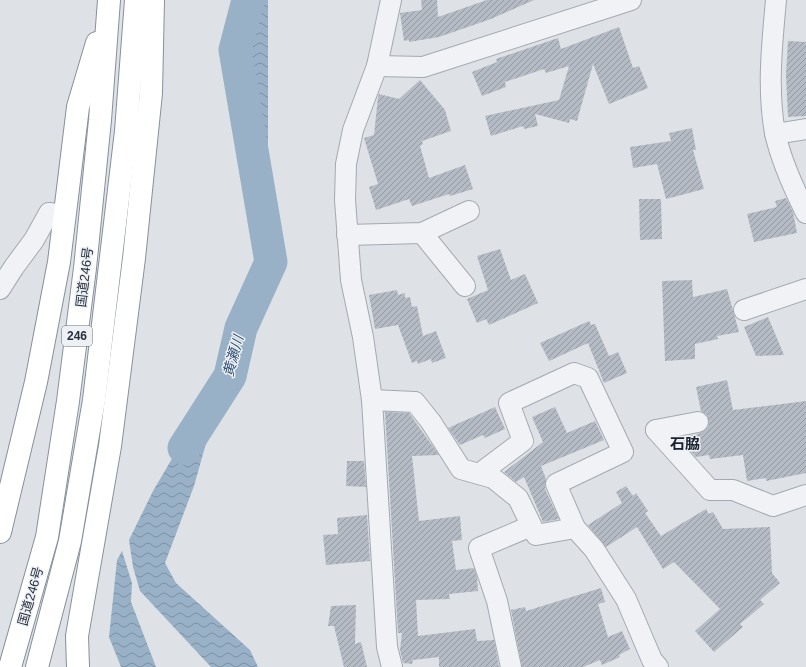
<svg xmlns="http://www.w3.org/2000/svg" width="806" height="667" font-family="Arial,'Noto Sans JP',sans-serif">
  <style>
    .water { fill: url(#water-waves) }
    .lines { fill: none; stroke-linecap: round; stroke-linejoin: round }
    .river { stroke: #99b1c7; stroke-width: 33 }
    .building { fill: url(#building-hatch) }
    .minor-casing { stroke: #a4a9b1; stroke-width: 22 }
    .highway-casing { stroke: #86909d; stroke-width: 24 }
    .minor { stroke: #f0f2f6; stroke-width: 20 }
    .highway { stroke: #fff; stroke-width: 22 }
    .labels { text-anchor: middle; stroke-width: 3; stroke-linejoin: round; paint-order: stroke }
    .shield { fill: #edf1f5; stroke: #636a74; stroke-width: 1 }
    .shield-label { font-size: 12px; font-weight: bold; fill: #28303d }
    .street-label { font-size: 13px; fill: #28303d; stroke: #edf1f5 }
    .water-label { font-size: 14px; font-style: italic; fill: #335070; stroke: #edf1f5 }
    .quarter-label { font-size: 15px; font-weight: bold; fill: #1a212e; stroke: #edf1f5 }
  </style>
  <defs>
    <pattern id="water-waves" width="16" height="10" patternUnits="userSpaceOnUse"><rect width="16" height="10" fill="#99b1c7"/><path d="M0 5q4-4 8 0t8 0" fill="none" stroke="#7d90a3"/></pattern>
    <pattern id="building-hatch" width="6" height="6" patternUnits="userSpaceOnUse"><rect width="6" height="6" fill="#b5bbc4"/><path d="M-1 1l2-2M0 6l6-6M5 7l2-2" fill="none" stroke="#9398a0"/></pattern>
  </defs>
  <rect width="100%" height="100%" fill="#dee2e7"/>
  <g class="water">
    <polygon points="232,0 268,0 268,158 226,79"/>
    <polygon points="203,406 214,415 194,486 165,563 176,583 250,650 258,667 211,667 140,591 133,567 129,540 153,491"/>
    <polygon points="122,551 132,583 131,602 156,667 121,667 109,637 117,560"/>
  </g>
  <g class="lines">
    <polyline class="river" points="184,448 230,376 241,328 271,262 235,50 248,0"/>
  </g>
  <g class="building">
    <polygon points="421,0 437,0 438,17 487,0 534,0 491,19 439,37 409,42 409,40 404,41 400,13 422,10"/>
    <polygon points="619,27 633,68 639,66 648,88 609,104 593,64 577,121 570,119 569,123 535,114 538,126 524,129 523,126 491,136 485,116 559,100 569,66 546,73 544,69 505,82 506,87 482,96 472,72 497,62 496,59 558,38 561,49"/>
    <polygon points="788,41 806,42 806,116 788,117 786,75"/>
    <polygon points="420,80 445,110 451,131 422,141 423,144 420,146 429,178 465,165 473,189 450,196 449,194 412,206 409,199 376,210 369,187 378,184 364,138 374,135 378,97 379,94 399,99"/>
    <polygon points="692,128 696,150 693,150 704,189 666,199 657,164 633,168 630,147 671,141 669,133"/>
    <polygon points="786,198 793,212 797,233 754,242 747,214 777,207 775,201"/>
    <polygon points="639,199 661,199 662,239 640,240"/>
    <polygon points="500,249 511,280 525,274 538,303 489,325 486,319 477,323 467,299 488,290 477,256"/>
    <polygon points="692,280 693,297 727,289 739,332 717,336 718,339 695,344 695,359 665,361 662,281"/>
    <polygon points="397,290 398,295 405,293 405,298 410,297 412,307 417,306 423,336 436,331 446,358 432,363 431,359 418,364 417,361 412,363 398,325 375,329 369,295"/>
    <polygon points="768,317 784,355 756,356 744,327"/>
    <polygon points="589,321 591,325 595,324 609,356 618,352 627,373 604,383 588,343 549,361 540,343"/>
    <polygon points="727,380 733,410 806,401 806,473 766,481 766,478 747,481 743,455 710,459 709,455 696,457 683,443 682,437 701,433 706,430 709,425 707,415 701,411 696,387"/>
    <polygon points="495,407 505,429 485,438 483,435 460,445 448,428"/>
    <polygon points="555,407 567,433 595,421 604,440 541,466 546,479 545,489 559,519 543,522 524,477 516,482 504,472 543,442 532,417"/>
    <polygon points="385,412 409,413 439,455 412,456 419,521 460,516 462,540 452,541 456,570 474,568 477,577 478,591 449,594 450,599 416,600 418,636 475,629 477,641 494,640 499,667 439,667 439,657 413,660 412,664 403,663 400,650 402,633 398,633"/>
    <polygon points="347,461 364,461 366,487 346,486"/>
    <polygon points="626,486 633,496 636,493 648,511 645,513 661,536 706,509 709,514 713,512 723,529 770,527 772,573 780,583 760,600 764,604 740,624 743,627 714,652 695,631 720,609 674,562 663,569 637,527 606,547 588,525 622,503 616,492"/>
    <polygon points="367,515 370,561 326,565 323,535 338,534 337,518"/>
    <polygon points="601,588 605,602 598,604 608,637 622,631 630,649 619,655 620,657 602,665 600,660 583,667 522,667 511,610 525,607 526,611"/>
    <polygon points="356,605 355,644 361,642 367,667 344,667 334,626 328,626 331,606"/>
  </g>
  <g class="lines">
    <g class="minor-casing">
      <g id="minor">
        <polyline points="391,0 377,66 353,130 346,164 345,200 351,280 363,337 372,400 387,647 392,667"/>
        <path d="M 776,0 C 772,44 767,89 775,133 C 781,161 793,187 806,213"/>
        <polyline points="377,66 423,67 631,0"/>
        <polyline points="775,134 806,129"/>
        <polyline points="422,233 465,286"/>
        <polyline points="347,235 422,233 469,211"/>
        <polyline points="0,289 14,267 34,240 49,213 65,215"/>
        <polyline points="744,310 806,289"/>
        <polyline points="372,400 415,402 431,422 461,469 493,478 518,498 536,535 575,528 594,549 626,599 652,660 658,667"/>
        <polyline points="656,430 710,490 733,490 773,506 806,495"/>
        <polyline points="656,430 698,422"/>
        <polyline points="479,474 523,441 509,403 574,373 588,378 623,452 556,484 575,528"/>
        <polyline points="511,667 497,601 479,548 531,526"/>
      </g>
    </g>
    <g class="highway-casing">
      <g id="highway">
        <polyline points="0,532 36,382 59,262 78,107 97,43"/>
        <polyline points="10,667 47,537 68,401 85,268 100,120 109,0"/>
        <polyline points="37,667 70,541 94,400 126,131 136,0"/>
        <polyline points="78,667 77,636 110,446 134,258 151,93 153,0"/>
      </g>
    </g>
    <use href="#minor" class="minor"/>
    <use href="#highway" class="highway"/>
  </g>
  <g class="labels">
    <rect class="shield" x="62" y="326" width="30" height="20" rx="3"/>
    <g class="shield-label">
      <text x="77" y="340">246</text>
    </g>
    <g class="street-label">
      <text transform="translate(84 277) rotate(-83)" y="5">国道246号</text>
      <text transform="translate(30 596) rotate(-74)" y="5">国道246号</text>
    </g>
    <g class="water-label">
      <text transform="translate(233 356) rotate(-75)" y="5">黄瀬川</text>
    </g>
    <g class="quarter-label">
      <text x="685" y="449">石脇</text>
    </g>
  </g>
</svg>
